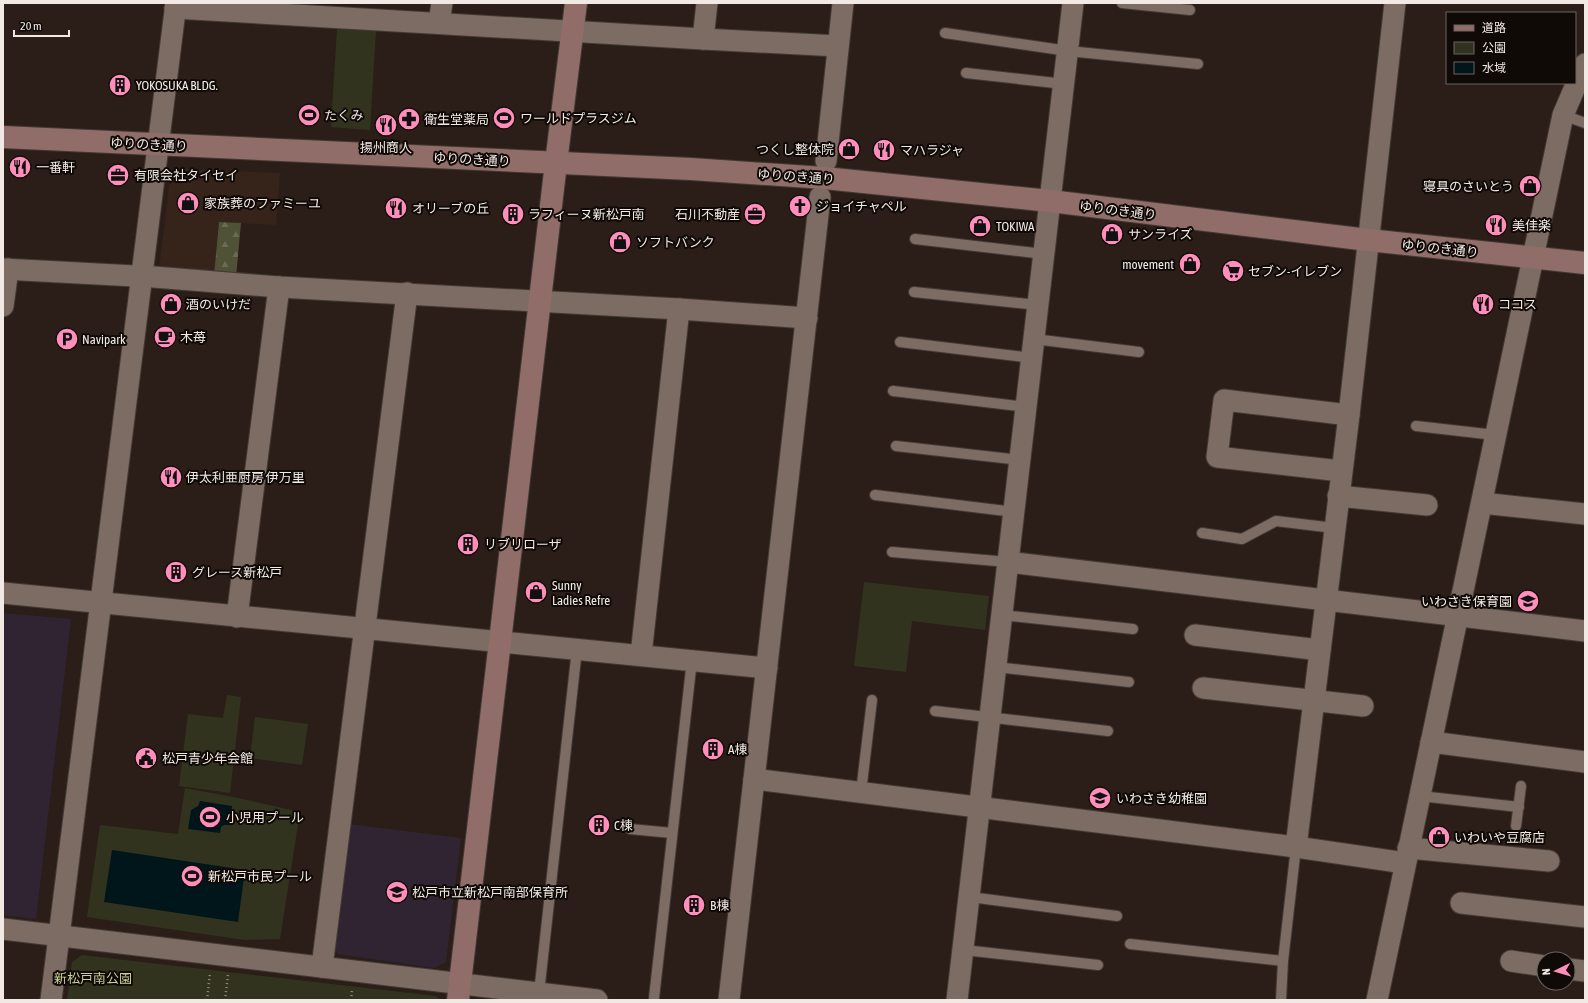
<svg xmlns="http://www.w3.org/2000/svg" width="1588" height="1003" font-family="'Asap Condensed','Noto Sans JP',sans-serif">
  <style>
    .built { fill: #36231a }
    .education { fill: #302432 }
    .green { fill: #31331f }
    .forest { fill: url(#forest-firs) }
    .water { fill: #00161b }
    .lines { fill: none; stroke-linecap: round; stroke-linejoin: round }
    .lane-casing { stroke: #443a35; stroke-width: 12 }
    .street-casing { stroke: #443a35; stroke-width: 23 }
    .secondary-casing { stroke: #443a35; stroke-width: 24 }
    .path { stroke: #978c87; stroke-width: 2.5; stroke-dasharray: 1 3; stroke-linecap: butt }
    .lane { stroke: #7c6c64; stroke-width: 10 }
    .street { stroke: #7c6c64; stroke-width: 21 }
    .secondary { stroke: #916d6a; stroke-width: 22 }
    .labels { text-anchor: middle; stroke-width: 4; stroke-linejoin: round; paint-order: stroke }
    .poi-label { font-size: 13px; fill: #f2e9e4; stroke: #100a07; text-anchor: start }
    .street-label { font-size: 13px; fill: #f2e9e4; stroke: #100a07 }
    .park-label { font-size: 13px; fill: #c9d099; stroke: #100a07 }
  </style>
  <defs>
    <pattern id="forest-firs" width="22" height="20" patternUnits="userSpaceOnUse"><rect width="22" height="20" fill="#4f5237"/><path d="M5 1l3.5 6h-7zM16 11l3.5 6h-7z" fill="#696b54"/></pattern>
  </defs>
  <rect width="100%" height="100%" fill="#2b1e18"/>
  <polygon class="built" points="183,169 280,173 276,225 219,222 214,275 159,269 170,179"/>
  <g class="education">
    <polygon points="3,613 71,619 36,919 3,915"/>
    <polygon points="348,824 461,838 446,962 434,968 338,954 333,947"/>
  </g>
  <g class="green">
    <polygon points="337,29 376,31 370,130 331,127"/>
    <polygon points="864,582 989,596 985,630 912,621 906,672 854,666"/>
    <polygon points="227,695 241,697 230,793 179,786 188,714 223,718"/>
    <polygon points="255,717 308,724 302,765 250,758"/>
    <polygon points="185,788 238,798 300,812 280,939 245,940 87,917 100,825 178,834"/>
    <polygon points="82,955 436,996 441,1000 67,1000 72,962"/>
  </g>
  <polygon class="forest" points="219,222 241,223 236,277 214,275"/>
  <g class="water">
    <polygon points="200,801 232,806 230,825 224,825 221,827 220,833 188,829 191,810 198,806"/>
    <polygon points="112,850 245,870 238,922 104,902"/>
  </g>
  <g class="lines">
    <g class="lane-casing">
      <g id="lane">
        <polyline points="1122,3 1190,10"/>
        <polyline points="945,33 1068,51 1198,64"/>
        <polyline points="966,73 1064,84"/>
        <polyline points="1563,115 1585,123"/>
        <polyline points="915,239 1044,254"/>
        <polyline points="914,292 1038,305"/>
        <polyline points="1034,339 1139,352"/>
        <polyline points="900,342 1032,358"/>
        <polyline points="893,391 1026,407"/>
        <polyline points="1416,426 1495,435"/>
        <polyline points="896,446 1020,460"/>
        <polyline points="875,495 1014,512"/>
        <polyline points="1202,533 1242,539 1276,521 1334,528"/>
        <polyline points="892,552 1008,562"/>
        <polyline points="1002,615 1133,629"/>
        <polyline points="996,667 1129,682"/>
        <polyline points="935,711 1108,731"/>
        <polyline points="861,792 872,700"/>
        <polyline points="1420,796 1519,807"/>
        <polyline points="1516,826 1521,786"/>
        <polyline points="630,829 672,833"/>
        <polyline points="970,897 1117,916"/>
        <polyline points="1130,944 1283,961"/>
        <polyline points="964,950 1098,965"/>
        <polyline points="539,993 577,649"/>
        <polyline points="654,998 692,660"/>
        <polyline points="1281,1000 1283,961 1296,847"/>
      </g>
    </g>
    <g class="street-casing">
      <g id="street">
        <polyline points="175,8 703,39 838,46"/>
        <polyline points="439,23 442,3"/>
        <polyline points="703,39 707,3"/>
        <polyline points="826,161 843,3"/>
        <polyline points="3,269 154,277 279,287 679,309 807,318"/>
        <polyline points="3,306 8,269"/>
        <polyline points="1341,471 1217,457 1224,400 1349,415"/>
        <polyline points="1338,496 1427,505"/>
        <polyline points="1482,503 1585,514"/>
        <polyline points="1008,562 1585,631"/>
        <polyline points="3,593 767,668"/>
        <polyline points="237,617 279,287"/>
        <polyline points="1195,635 1320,650"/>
        <polyline points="641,655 679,309"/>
        <polyline points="1203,688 1363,706"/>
        <polyline points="1431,742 1585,762"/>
        <polyline points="754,779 1296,847 1405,863"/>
        <polyline points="1296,847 1349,415 1395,3"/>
        <polyline points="1408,848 1549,861"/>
        <polyline points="1461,903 1585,917"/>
        <polyline points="3,929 597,1000"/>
        <polyline points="1511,961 1544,966"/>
        <polyline points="322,967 407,293"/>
        <polyline points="1568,969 1585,971"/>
        <polyline points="51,1000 176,3"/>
        <polyline points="729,1000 820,197"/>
        <polyline points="957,1000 1073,3"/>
        <polyline points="1377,1000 1563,115 1585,64"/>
      </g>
    </g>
    <g class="secondary-casing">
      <g id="secondary">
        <polyline points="3,137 691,169 824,178 1050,201 1368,240 1585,263"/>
        <polyline points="458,1000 556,163 576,3"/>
      </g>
    </g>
    <g class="path">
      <polyline points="207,1000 210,973"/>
      <polyline points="225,1000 228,975"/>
      <polyline points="351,1000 352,990"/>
    </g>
    <use href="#lane" class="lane"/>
    <use href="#street" class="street"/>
    <use href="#secondary" class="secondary"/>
  </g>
  <defs>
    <g id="building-disc" transform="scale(1.15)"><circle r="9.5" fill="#ff8eba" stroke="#100a07"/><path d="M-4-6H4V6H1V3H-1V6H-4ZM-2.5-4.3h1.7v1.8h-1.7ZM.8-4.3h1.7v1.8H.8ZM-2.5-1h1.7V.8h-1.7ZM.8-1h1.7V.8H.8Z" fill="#111"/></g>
    <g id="stadium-disc" transform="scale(1.15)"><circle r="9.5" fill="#ff8eba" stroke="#100a07"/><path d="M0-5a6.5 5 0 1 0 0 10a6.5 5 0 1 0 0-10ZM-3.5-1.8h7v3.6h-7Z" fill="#111"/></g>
    <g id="pharmacy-disc" transform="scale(1.15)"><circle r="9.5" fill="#ff8eba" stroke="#100a07"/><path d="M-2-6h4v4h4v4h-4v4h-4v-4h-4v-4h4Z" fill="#111"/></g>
    <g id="restaurant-disc" transform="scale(1.15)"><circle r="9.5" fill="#ff8eba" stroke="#100a07"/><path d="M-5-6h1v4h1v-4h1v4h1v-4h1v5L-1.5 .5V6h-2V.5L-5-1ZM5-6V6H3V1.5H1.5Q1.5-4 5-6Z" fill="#111"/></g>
    <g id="shop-disc" transform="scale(1.15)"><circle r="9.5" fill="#ff8eba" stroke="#100a07"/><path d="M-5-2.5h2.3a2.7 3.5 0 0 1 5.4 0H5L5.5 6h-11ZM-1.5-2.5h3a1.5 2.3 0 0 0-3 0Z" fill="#111"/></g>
    <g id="office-disc" transform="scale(1.15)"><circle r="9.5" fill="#ff8eba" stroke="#100a07"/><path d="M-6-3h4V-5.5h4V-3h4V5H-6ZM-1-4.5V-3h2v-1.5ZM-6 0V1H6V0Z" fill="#111"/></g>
    <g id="church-disc" transform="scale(1.15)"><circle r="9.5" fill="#ff8eba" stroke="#100a07"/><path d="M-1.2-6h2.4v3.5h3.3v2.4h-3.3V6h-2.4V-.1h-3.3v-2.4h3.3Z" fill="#111"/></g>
    <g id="supermarket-disc" transform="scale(1.15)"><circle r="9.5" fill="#ff8eba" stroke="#100a07"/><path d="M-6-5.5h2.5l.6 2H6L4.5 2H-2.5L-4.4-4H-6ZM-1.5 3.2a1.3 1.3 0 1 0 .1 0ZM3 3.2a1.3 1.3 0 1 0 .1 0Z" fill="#111"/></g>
    <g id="cafe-disc" transform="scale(1.15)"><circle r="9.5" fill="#ff8eba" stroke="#100a07"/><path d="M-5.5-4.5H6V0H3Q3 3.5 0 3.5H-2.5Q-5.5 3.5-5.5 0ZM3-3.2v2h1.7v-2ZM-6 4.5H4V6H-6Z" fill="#111"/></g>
    <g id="parking-disc" transform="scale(1.15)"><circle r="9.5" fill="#ff8eba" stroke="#100a07"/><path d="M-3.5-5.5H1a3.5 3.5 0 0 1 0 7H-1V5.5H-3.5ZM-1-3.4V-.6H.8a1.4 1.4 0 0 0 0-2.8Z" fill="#111"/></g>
    <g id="school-disc" transform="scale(1.15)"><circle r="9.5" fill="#ff8eba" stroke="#100a07"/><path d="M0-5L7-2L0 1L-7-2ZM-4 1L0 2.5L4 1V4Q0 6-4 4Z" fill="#111"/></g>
    <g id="civic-disc" transform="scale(1.15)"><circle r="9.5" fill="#ff8eba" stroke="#100a07"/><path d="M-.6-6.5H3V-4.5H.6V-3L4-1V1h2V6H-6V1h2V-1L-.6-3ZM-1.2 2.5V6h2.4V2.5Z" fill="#111"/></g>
  </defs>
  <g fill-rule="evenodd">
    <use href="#building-disc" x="120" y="85"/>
    <use href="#stadium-disc" x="309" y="115"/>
    <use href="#stadium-disc" x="504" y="118"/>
    <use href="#pharmacy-disc" x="409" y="119"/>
    <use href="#restaurant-disc" x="386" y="125"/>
    <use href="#shop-disc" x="849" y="149"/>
    <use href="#restaurant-disc" x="884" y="150"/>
    <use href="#restaurant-disc" x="20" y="167"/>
    <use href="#office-disc" x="118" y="175"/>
    <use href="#shop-disc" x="1530" y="186"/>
    <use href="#shop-disc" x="188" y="203"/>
    <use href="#church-disc" x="800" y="206"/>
    <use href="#restaurant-disc" x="396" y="208"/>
    <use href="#building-disc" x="513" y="214"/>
    <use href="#office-disc" x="755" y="214"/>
    <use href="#restaurant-disc" x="1496" y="225"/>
    <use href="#shop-disc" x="980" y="226"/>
    <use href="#shop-disc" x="1112" y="234"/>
    <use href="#shop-disc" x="620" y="242"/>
    <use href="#shop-disc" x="1190" y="264"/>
    <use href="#supermarket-disc" x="1233" y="271"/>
    <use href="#shop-disc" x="171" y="304"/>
    <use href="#restaurant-disc" x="1483" y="304"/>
    <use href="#cafe-disc" x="165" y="337"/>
    <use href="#parking-disc" x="67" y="339"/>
    <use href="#restaurant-disc" x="171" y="477"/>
    <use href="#building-disc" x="468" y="544"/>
    <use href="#building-disc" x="176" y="572"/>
    <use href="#shop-disc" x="536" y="592"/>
    <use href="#school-disc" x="1528" y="601"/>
    <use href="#building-disc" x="713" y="749"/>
    <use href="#civic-disc" x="146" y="758"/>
    <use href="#school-disc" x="1100" y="798"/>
    <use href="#stadium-disc" x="210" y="817"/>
    <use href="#building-disc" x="599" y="825"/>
    <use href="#shop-disc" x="1439" y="837"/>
    <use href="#stadium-disc" x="192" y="876"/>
    <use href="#school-disc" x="397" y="892"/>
    <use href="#building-disc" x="694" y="905"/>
  </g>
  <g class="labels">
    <g class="poi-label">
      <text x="136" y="90">YOKOSUKA BLDG.</text>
      <text x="324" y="120">たくみ</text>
      <text x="520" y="123">ワールドプラスジム</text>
      <text x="424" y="124">衛生堂薬局</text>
      <text x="386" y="152" text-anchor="middle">揚州商人</text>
      <text x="834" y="154" text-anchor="end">つくし整体院</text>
      <text x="900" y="155">マハラジャ</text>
      <text x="36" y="172">一番軒</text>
      <text x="134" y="180">有限会社タイセイ</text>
      <text x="1514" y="191" text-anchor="end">寝具のさいとう</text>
      <text x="204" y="208">家族葬のファミーユ</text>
      <text x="816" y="211">ジョイチャペル</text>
      <text x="412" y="213">オリーブの丘</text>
      <text x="528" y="219">ラフィーヌ新松戸南</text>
      <text x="740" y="219" text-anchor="end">石川不動産</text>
      <text x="1512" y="230">美佳楽</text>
      <text x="996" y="231">TOKIWA</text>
      <text x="1128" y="239">サンライズ</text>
      <text x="636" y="247">ソフトバンク</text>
      <text x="1174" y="269" text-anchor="end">movement</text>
      <text x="1248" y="276">セブン-イレブン</text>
      <text x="186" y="309">酒のいけだ</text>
      <text x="1498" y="309">ココス</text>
      <text x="180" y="342">木苺</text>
      <text x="82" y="344">Navipark</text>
      <text x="186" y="482">伊太利亜厨房 伊万里</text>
      <text x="484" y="549">リブリローザ</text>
      <text x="192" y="577">グレース新松戸</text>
      <text x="552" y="590">Sunny<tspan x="552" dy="15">Ladies Refre</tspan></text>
      <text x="1512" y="606" text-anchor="end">いわさき保育園</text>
      <text x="728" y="754">A棟</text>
      <text x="162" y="763">松戸青少年会館</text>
      <text x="1116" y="803">いわさき幼稚園</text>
      <text x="226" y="822">小児用プール</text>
      <text x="614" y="830">C棟</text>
      <text x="1454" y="842">いわいや豆腐店</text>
      <text x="208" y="881">新松戸市民プール</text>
      <text x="412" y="897">松戸市立新松戸南部保育所</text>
      <text x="710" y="910">B棟</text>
    </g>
    <g class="street-label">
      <text transform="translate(149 144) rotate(3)" y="5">ゆりのき通り</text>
      <text transform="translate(472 159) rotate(3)" y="5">ゆりのき通り</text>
      <text transform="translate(796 176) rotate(4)" y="5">ゆりのき通り</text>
      <text transform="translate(1118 210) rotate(7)" y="5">ゆりのき通り</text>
      <text transform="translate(1440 248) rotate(6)" y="5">ゆりのき通り</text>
    </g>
    <g class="park-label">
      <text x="93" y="983">新松戸南公園</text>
    </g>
  </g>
  <rect width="1588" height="1003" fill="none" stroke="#f2e9e4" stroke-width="8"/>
  <rect x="1446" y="12" width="130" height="72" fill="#100a07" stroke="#6a635f"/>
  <rect x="1454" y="25" width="20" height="6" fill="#916d6a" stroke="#6a635f"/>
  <text x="1482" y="32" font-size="12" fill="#f2e9e4">道路</text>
  <rect x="1454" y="42" width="20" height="12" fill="#31331f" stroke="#6a635f"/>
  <text x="1482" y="52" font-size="12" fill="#f2e9e4">公園</text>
  <rect x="1454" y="62" width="20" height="12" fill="#00161b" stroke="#6a635f"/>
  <text x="1482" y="72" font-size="12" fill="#f2e9e4">水域</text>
  <g transform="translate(1556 971) rotate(265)"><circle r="19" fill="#100a07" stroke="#6a635f"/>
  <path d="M0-3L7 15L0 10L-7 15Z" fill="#ff8eba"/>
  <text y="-6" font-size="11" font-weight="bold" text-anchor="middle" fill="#f2e9e4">N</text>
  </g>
  <path d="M14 30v6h55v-6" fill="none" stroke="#f2e9e4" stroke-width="2"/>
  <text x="20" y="30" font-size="12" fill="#f2e9e4" stroke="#100a07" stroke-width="3" paint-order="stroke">20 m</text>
</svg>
